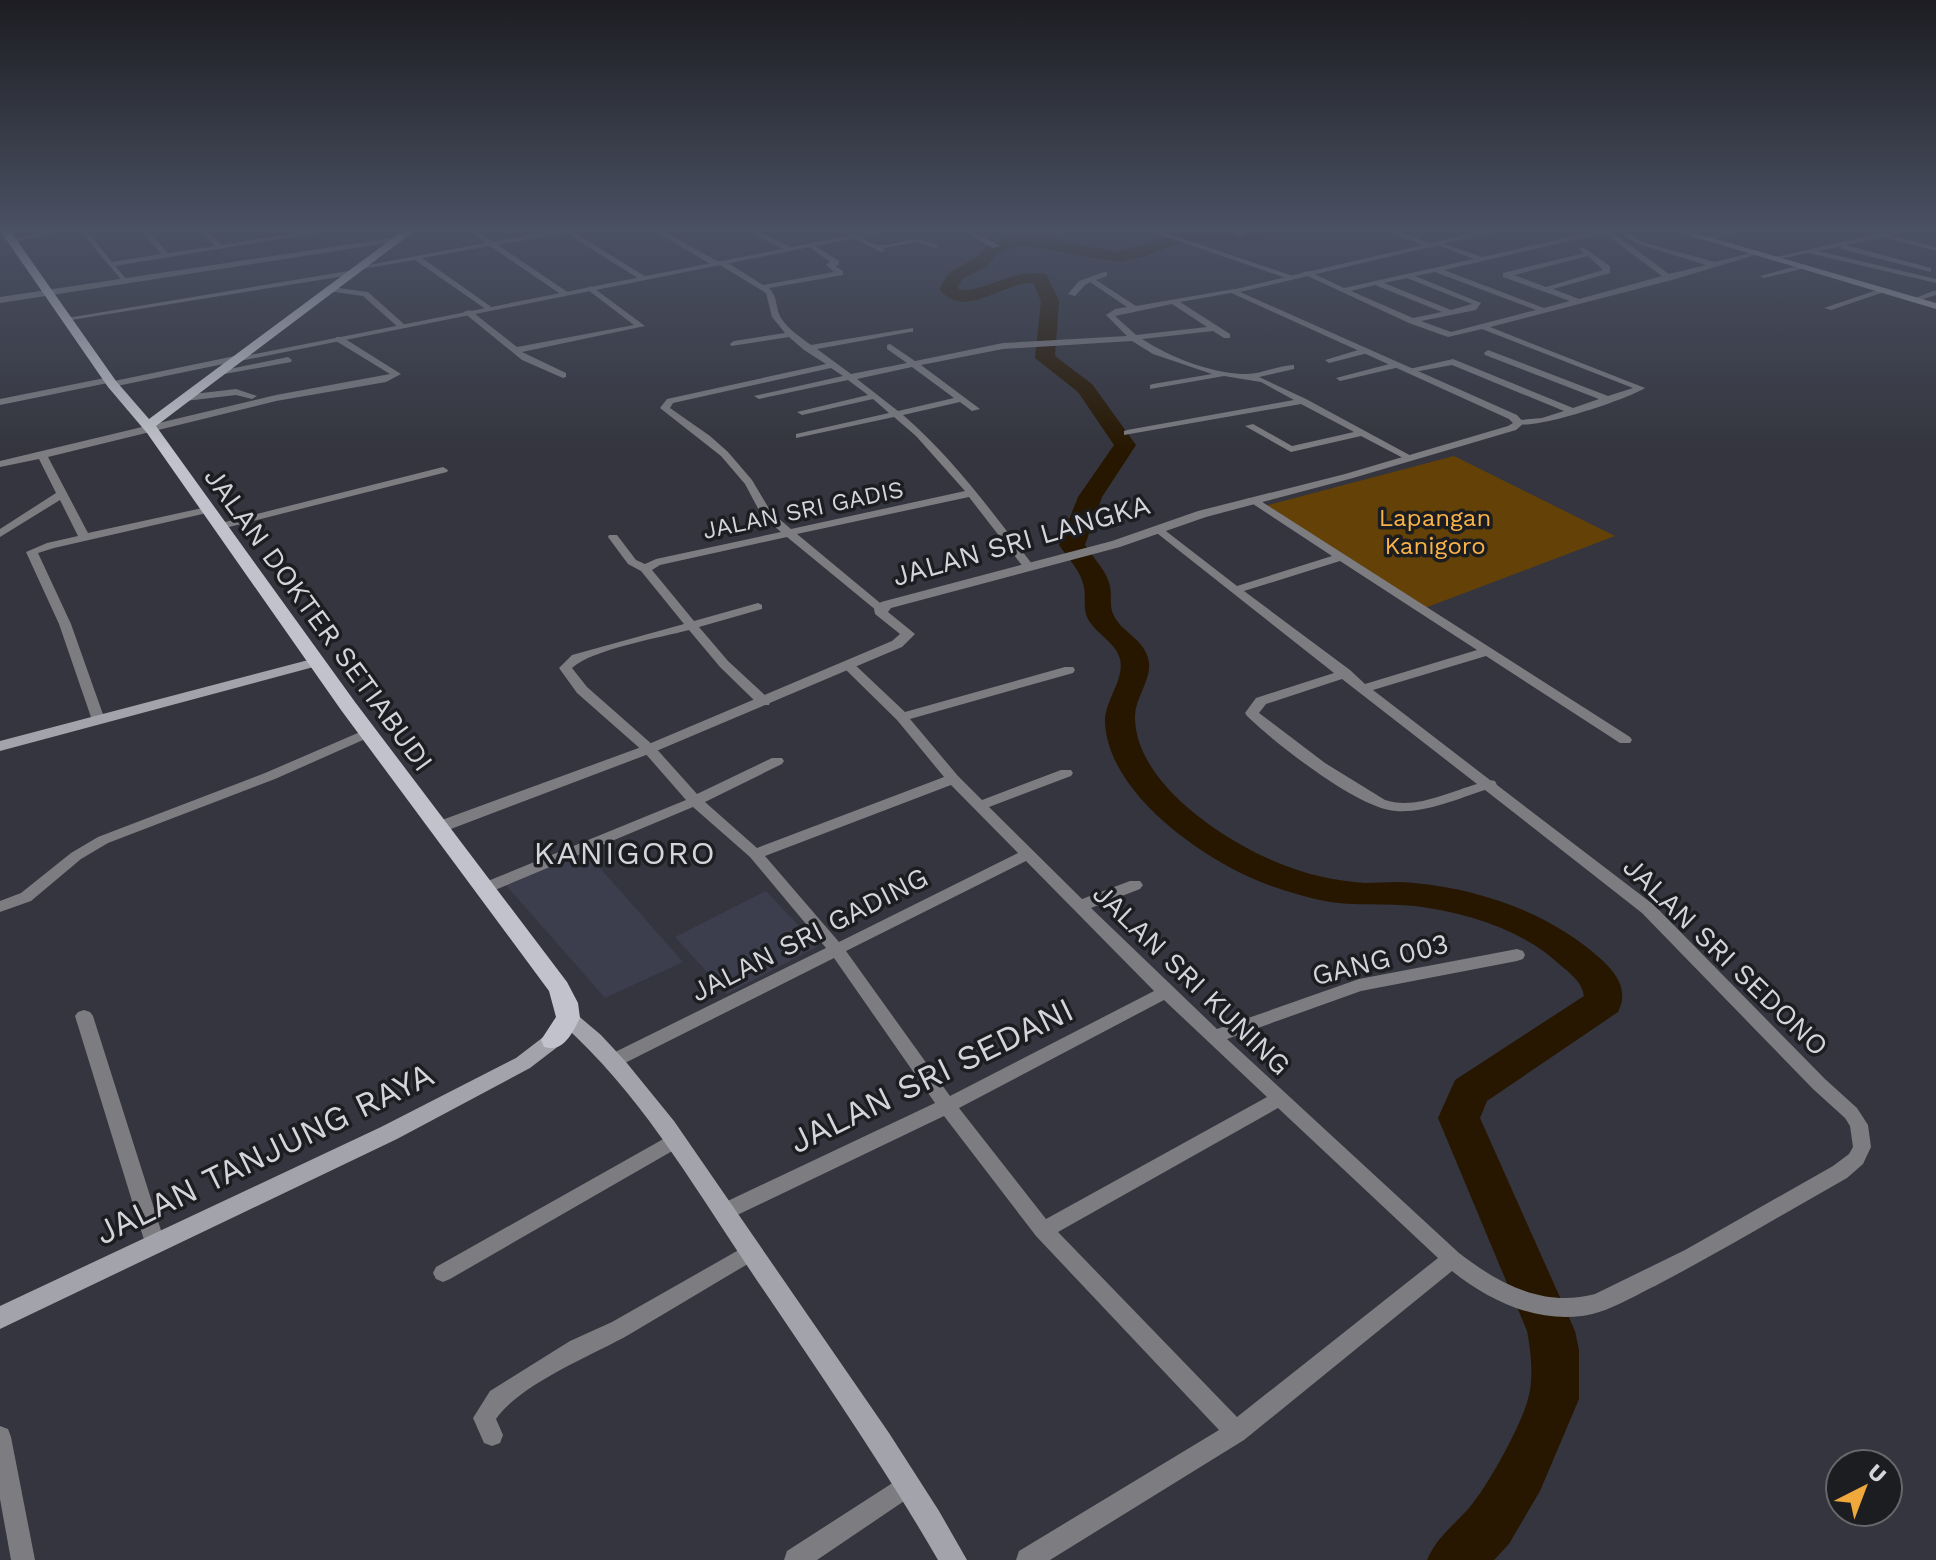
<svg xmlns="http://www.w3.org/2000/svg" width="1936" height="1560" viewBox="0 0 1936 1560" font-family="'Work Sans',sans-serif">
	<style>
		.built { fill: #3d3e4d }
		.green { fill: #644207 }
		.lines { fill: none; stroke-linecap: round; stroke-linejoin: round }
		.river { fill: #271700; fill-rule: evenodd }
		.minor { fill: #7c7c81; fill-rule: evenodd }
		.tertiary { fill: #7c7c81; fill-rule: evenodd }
		.secondary { fill: #a3a3ab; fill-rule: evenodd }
		.primary { fill: #c1c2cb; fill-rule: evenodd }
		.labels { text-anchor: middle; stroke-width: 7; stroke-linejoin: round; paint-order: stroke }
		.far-street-label { font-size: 24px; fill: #d4d4da; stroke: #1c1d21 }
		.far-park-label { font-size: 24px; fill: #fbb348; stroke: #1c1d21 }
		.street-label { font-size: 28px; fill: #d4d4da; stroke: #1c1d21 }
		.quarter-label { font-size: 32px; letter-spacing: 2px; fill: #d4d4da; stroke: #1c1d21 }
		.near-street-label { font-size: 34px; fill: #d4d4da; stroke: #1c1d21 }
	</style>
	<rect width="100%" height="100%" fill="#34353e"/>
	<!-- built -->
	<path class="built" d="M 586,852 L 683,962 L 605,998 L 505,884 Z
		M 766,891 L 818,946 L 727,994 L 675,937 Z"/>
	<!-- green -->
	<path class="green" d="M 1454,456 L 1615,536 L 1422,609 L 1264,506 Z"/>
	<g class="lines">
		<!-- river -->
		<path class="river" d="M 1182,232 L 1282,232 L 1253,242 L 1188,241 L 1142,257 L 1118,262 L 1020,245 L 998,253 L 986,267 L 962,279 L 957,288 C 973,298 1013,267 1046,274 L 1059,301 L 1055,356 L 1092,384 L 1136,445 L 1102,497 L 1085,545 C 1093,558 1107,571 1110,586 C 1112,596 1109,607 1114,616 C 1122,632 1143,639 1148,658 C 1154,677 1135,697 1135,716 C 1134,782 1223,840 1276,862 C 1304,874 1335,881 1365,883 C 1381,883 1397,881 1414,883 C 1481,889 1552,914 1602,960 C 1617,974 1629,991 1618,1012 L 1487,1101 L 1480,1118 L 1575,1331 L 1579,1350 L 1579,1399 L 1540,1491 L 1509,1544 L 1494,1560 L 1427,1560 C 1437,1537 1453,1526 1469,1508 C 1488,1486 1521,1426 1528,1399 C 1534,1379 1531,1351 1527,1331 L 1438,1118 L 1455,1080 L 1584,996 C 1582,982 1570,973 1559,964 C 1522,929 1464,912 1415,906 C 1386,903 1359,906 1330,902 C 1303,897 1274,888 1249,877 C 1193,851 1109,791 1105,723 C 1104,701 1125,680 1120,659 C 1116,642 1094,633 1087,617 C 1083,607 1086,597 1084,587 C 1081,571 1068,558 1059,545 L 1078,497 L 1114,445 L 1078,392 L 1035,358 L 1041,301 L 1033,283 C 1002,282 966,321 939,289 L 950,272 L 974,259 L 986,247 L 1005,238 L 1036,236 L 1118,252 Z"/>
		<!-- minor -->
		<path class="minor" d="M 40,232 L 56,232 L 12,242 L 9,240 Z
			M 81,232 L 88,232 L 112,262 L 161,254 L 142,232 L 149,232 L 168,253 L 215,246 L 202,232 L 209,232 L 222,245 L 302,232 L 321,232 L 115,266 L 128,281 L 124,283 Z
			M 470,232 L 478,232 L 493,242 L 546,232 L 563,232 L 498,245 L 569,293 L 562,295 L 490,246 L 422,258 L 490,306 L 491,308 L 487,310 L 415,260 L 362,269 L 358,267 L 485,243 Z
			M 564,232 L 573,232 L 648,278 L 641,280 Z
			M 656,232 L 665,232 L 719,262 L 725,261 L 763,285 L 834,272 L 826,265 L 830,262 L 808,246 L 808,244 L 812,244 L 839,261 L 839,265 L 835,266 L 843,271 L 843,275 L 769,288 C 778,296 775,308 781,318 C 788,329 800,337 811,345 L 913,328 L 913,332 L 910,332 L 817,349 L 851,374 L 907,363 L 887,349 L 887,345 L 890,344 L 915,361 L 1003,343 L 1127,336 L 1106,315 L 1115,309 L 1127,307 L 1090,282 L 1085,285 L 1075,296 L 1068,294 L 1079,281 L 1104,272 L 1107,272 L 1107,276 L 1096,280 L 1136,306 L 1234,289 L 1235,291 L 1231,293 L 1180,302 L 1230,334 L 1230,338 L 1224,338 L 1213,331 L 1142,339 C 1170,357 1210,373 1244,374 C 1260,375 1278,365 1294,365 L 1294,369 L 1259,377 L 1306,399 L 1415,458 L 1407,460 L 1361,436 L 1291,452 L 1245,426 L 1253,424 L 1292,446 L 1354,432 L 1301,404 L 1124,435 L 1124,431 L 1127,430 L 1294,400 L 1261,382 L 1224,376 L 1150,389 L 1150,385 L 1153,384 L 1212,374 L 1153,354 L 1132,341 L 1003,349 L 921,365 L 980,409 L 972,411 L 960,402 L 903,415 C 953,458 992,512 1032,564 L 1032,568 L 1024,568 L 969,497 L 797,534 L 885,607 L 885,611 L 877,611 L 787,537 L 660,565 L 652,570 L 694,621 L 758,603 L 762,605 L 762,609 L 699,627 L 728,661 L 769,699 L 770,702 L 769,705 L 759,705 L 720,667 L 689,630 C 659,638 593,649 572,668 L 587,687 L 654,746 L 697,794 L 772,758 L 782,758 L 784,761 L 782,764 L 705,802 L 757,848 L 944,777 L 897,720 L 844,668 L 842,665 L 844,662 L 852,662 L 905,712 L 1065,667 L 1073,667 L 1075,670 L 1073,673 L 910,719 L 958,776 L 982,800 L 1061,770 L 1071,770 L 1073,773 L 1071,776 L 989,807 L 1082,899 L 1130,881 L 1140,881 L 1143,885 L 1140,889 L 1091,908 L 1217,1029 L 1359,979 L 1517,949 L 1523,951 L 1525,955 L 1523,959 L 1517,961 L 1361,991 L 1227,1039 L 1459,1253 C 1499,1284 1544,1308 1595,1294 L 1685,1250 L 1833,1166 L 1849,1154 L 1853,1147 L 1850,1126 L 1845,1118 L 1813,1089 L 1642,913 L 1485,790 C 1457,799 1426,813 1396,811 C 1358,809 1275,743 1247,716 L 1245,713 L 1256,698 L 1334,673 L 1153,530 L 1158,527 L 1162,528 L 1237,586 L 1332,556 L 1247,500 L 1248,498 L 1256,498 L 1630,737 L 1632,740 L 1630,743 L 1620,743 L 1486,656 L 1373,690 L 1490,780 L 1495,781 L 1497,785 L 1654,905 L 1825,1079 L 1857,1108 L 1868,1125 L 1871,1147 L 1863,1164 L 1847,1178 C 1783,1214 1720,1252 1655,1286 C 1632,1297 1607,1313 1582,1316 C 1534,1322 1488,1300 1452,1271 L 1244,1440 L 1050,1560 L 1016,1560 L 1019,1551 L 1219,1430 L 1036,1236 L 944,1116 L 731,1218 L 724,1220 L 717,1218 L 714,1212 L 717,1206 L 935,1103 L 834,958 L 619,1066 L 613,1068 L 607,1066 L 604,1061 L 607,1056 L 826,948 L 750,857 L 693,807 L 488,893 L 478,893 L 475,889 L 478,885 L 686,800 L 644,752 L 577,693 L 559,668 L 572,655 L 684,624 L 641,571 L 628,564 L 608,537 L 609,535 L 617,535 L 636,560 L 645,564 L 656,559 L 781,532 L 762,516 L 745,484 L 721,456 L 660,408 L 667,399 L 826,364 L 804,350 L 789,337 L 731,346 L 730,344 L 734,341 L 785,333 L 772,317 L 766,293 L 720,265 L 714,266 ZM 1172,304 L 1207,327 L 1136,335 L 1115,316 ZM 912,367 L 954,398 L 898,411 L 857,379 ZM 831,368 L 843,376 L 754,396 L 759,399 L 848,380 L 868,395 L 797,412 L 802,415 L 873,399 L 889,413 L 796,434 L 796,438 L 894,417 L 916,436 L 965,491 L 791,529 L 771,512 L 752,480 L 728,452 L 710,436 L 670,408 L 673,403 ZM 1340,561 L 1477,650 L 1365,684 L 1350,670 L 1244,591 ZM 1342,679 L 1477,784 C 1449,792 1415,810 1385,800 L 1325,763 L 1259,713 L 1266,704 ZM 951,785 L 1018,853 L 839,942 L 765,856 ZM 1026,861 L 1154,991 L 950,1096 L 846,951 ZM 1164,1000 L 1267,1097 L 1046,1219 L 959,1108 ZM 1278,1108 L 1438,1258 L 1237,1417 L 1058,1232 Z
			M 750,232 L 760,232 L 794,249 L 787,251 Z
			M 843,232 C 856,232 862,240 874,244 C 895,250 909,230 939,246 L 935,248 L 917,242 L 883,248 L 885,250 L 881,252 Z
			M 965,232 L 974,232 L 1000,246 L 993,248 Z
			M 1056,232 L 1063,232 L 1059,235 Z
			M 1152,232 L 1163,232 L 1296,277 L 1289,279 Z
			M 1232,232 L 1243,232 L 1246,235 L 1243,237 Z
			M 1390,232 L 1401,232 L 1437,246 L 1430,248 Z
			M 1591,232 L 1612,232 L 1669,274 L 1706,265 L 1638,244 L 1620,232 L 1628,232 L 1642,242 L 1715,262 L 1758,251 L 1762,253 L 1672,280 L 1490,327 L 1645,388 C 1628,399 1531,432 1514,423 L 1519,420 L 1542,418 L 1564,411 L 1452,365 L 1409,373 L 1405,370 L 1453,359 L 1573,408 L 1599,399 L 1485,355 L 1484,353 L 1488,350 L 1608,396 L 1633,388 L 1482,329 L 1448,337 L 1409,323 L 1301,273 L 1308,271 L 1344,288 L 1474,259 L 1437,245 L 1439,242 L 1482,257 ZM 1604,233 L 1662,276 L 1579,299 L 1553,289 L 1610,273 L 1610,266 L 1583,247 L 1579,249 L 1584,253 L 1503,273 L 1503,277 L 1570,301 L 1544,308 L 1444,270 ZM 1588,256 L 1603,270 L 1546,287 L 1514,275 ZM 1435,272 L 1536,310 L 1451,332 L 1421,321 L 1476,310 L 1481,303 L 1415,276 ZM 1407,278 L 1472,304 L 1451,310 L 1384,283 ZM 1375,285 L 1442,312 L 1413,318 L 1351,291 Z
			M 1723,232 L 1736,232 L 1707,241 L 1704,239 Z
			M 1888,232 L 1903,232 L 1893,236 L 1936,247 L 1936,251 L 1884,237 L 1846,245 L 1931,268 L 1931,272 L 1841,249 L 1841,246 L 1818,251 L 1936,279 L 1936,283 L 1808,253 L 1775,260 L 1771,258 Z
			M 1803,264 L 1807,266 L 1806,268 L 1764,278 L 1760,276 Z
			M 354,270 L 358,272 L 357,274 L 65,321 L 61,319 Z
			M 591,286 L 645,326 L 522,352 L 566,373 L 566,377 L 563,378 L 522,360 L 463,312 L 470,310 L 517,347 L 634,325 L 588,290 L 587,288 Z
			M 331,287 L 368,292 L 406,326 L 399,328 L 363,296 L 328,291 L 328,287 Z
			M 1883,288 L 1890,290 L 1831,310 L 1824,308 Z
			M 1933,291 L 1936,291 L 1936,295 L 1917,301 L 1913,299 Z
			M 336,337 L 342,337 L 401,374 L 386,382 L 276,401 L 48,457 L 88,533 L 207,507 L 212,510 L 207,513 L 54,548 L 38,553 L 71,624 L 105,720 L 103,723 L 93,723 L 59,624 L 26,552 L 47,543 L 78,536 L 60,500 L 0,537 L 0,529 L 56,493 L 39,459 L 0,467 L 0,461 L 276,395 L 390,374 L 336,341 Z
			M 1365,348 L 1368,349 L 1368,353 L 1329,363 L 1325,360 Z
			M 235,356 L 238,357 L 238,361 L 112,387 L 108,383 L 0,405 L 0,399 L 110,377 L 114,381 Z
			M 288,357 L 292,360 L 291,362 L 219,375 L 215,372 Z
			M 1397,362 L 1401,365 L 1400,367 L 1340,381 L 1336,378 Z
			M 236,389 L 257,396 L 252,399 L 236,395 L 185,401 L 180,398 L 185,395 Z
			M 443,467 L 448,470 L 447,472 L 221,529 L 216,526 L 217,524 Z
			M 367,729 L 372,730 L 374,733 L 372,736 L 275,779 L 108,843 L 81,859 L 31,901 L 0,912 L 0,901 L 21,893 L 71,853 L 98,837 L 265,773 Z
			M 84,1010 L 90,1012 L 93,1016 L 165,1243 L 162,1249 L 155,1252 L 148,1249 L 145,1243 L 75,1016 L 78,1012 Z
			M 674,1133 L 681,1136 L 683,1141 L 681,1146 L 450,1279 L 443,1282 L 436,1279 L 433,1273 L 436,1267 Z
			M 751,1243 L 758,1246 L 761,1252 L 758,1258 C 715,1283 673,1309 630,1334 C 592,1356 521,1383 496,1419 L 503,1435 L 500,1443 L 492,1446 L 484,1443 L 473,1418 L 490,1391 L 570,1341 L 612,1322 Z
			M 0,1426 L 8,1429 L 11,1437 L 35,1560 L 11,1560 L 0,1499 Z
			M 908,1473 L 916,1477 L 920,1485 L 916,1493 L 817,1560 L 784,1560 L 787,1551 Z"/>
		<!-- tertiary -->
		<path class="tertiary" d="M 867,232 L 885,232 L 235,362 L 230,359 Z
			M 1477,232 L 1493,232 L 1240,292 L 1517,415 L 1524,423 L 1516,430 L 1353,478 L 1206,517 L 1120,547 L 891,608 L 888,612 L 915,634 L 902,647 L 654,752 L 443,832 L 437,833 L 429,828 L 431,824 L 644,746 L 892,641 L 900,634 L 875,614 L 874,609 L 881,602 L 1112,541 L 1198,511 L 1345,474 L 1508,426 L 1513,423 L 1509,419 L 1227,291 Z
			M 398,237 L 401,241 L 0,303 L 0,297 Z"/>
		<!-- secondary -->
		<path class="secondary" d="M 1678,232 L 1692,232 L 1936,303 L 1936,309 Z
			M 316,658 L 321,659 L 323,662 L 321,665 L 0,751 L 0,741 Z
			M 568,1011 L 575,1013 L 601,1035 L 626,1062 L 674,1121 L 889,1433 L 939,1511 L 967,1560 L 938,1560 C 879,1458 811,1361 746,1264 C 689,1179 638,1091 561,1023 L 558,1018 L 561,1013 Z
			M 553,1033 L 560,1035 L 563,1040 L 560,1045 L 530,1068 L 397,1139 L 0,1329 L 0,1306 L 381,1127 L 516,1058 L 546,1035 Z"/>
		<!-- primary -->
		<path class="primary" d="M 1,232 L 11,232 L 116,381 L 149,419 L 401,232 L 413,232 L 156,426 L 355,702 L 567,982 L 578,1003 L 580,1018 C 572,1033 564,1053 544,1047 L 541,1040 L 556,1017 L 549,991 L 341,710 L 147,433 L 108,387 Z"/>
	</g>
	<!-- sky -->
	<linearGradient id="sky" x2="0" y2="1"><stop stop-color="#1d1d22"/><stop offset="0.51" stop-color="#4a5163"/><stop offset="1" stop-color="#4a5163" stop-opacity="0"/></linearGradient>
	<rect width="1936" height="451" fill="url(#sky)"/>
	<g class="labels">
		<!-- far-street labels -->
		<g class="far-street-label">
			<text transform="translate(803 510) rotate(-12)" y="8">JALAN SRI GADIS</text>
		</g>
		<!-- far-park labels -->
		<g class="far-park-label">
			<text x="1435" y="526">Lapangan<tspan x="1435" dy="28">Kanigoro</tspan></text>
		</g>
		<!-- street labels -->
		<g class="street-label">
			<text transform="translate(1021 540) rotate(-16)" y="10">JALAN SRI LANGKA</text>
			<text transform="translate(319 619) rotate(54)" y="10">JALAN DOKTER SETIABUDI</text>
			<text transform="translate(809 934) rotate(-27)" y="10">JALAN SRI GADING</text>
			<text transform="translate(1726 956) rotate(44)" y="10">JALAN SRI SEDONO</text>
			<text transform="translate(1380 959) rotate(-14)" y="10">GANG 003</text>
			<text transform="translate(1192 979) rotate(44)" y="10">JALAN SRI KUNING</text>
		</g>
		<!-- quarter labels -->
		<g class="quarter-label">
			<text x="625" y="864">KANIGORO</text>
		</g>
		<!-- near-street labels -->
		<g class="near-street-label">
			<text transform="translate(931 1075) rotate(-26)" y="12">JALAN SRI SEDANI</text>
			<text transform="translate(264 1153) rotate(-26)" y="12">JALAN TANJUNG RAYA</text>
		</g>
	</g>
	<!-- north arrow -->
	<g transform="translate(1864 1488) rotate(42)"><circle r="38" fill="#1c1d21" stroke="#66666b" stroke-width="2"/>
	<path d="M0-6L14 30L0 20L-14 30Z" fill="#eea83c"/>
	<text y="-12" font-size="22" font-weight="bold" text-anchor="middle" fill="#d4d4da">U</text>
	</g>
</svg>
